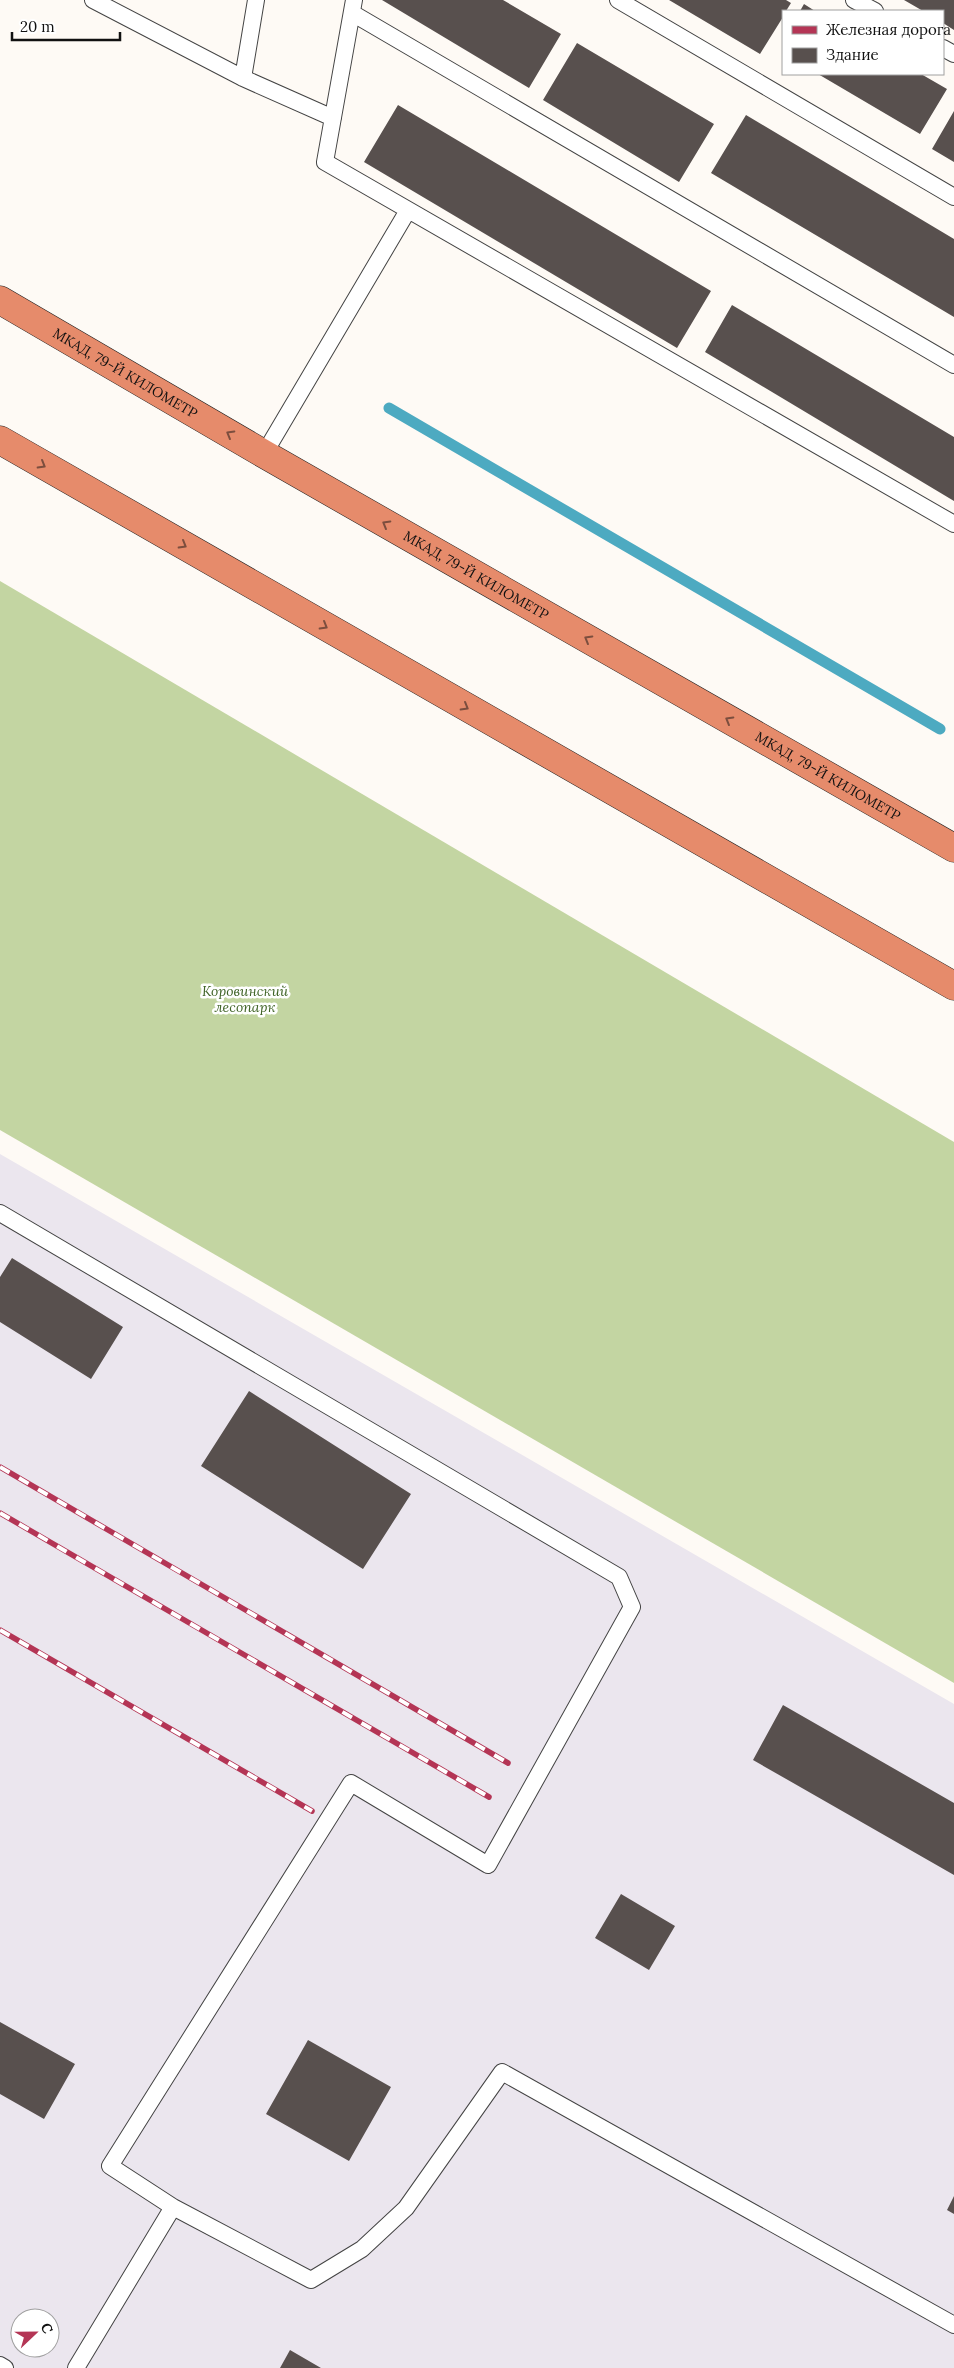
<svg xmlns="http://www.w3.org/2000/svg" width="954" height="2368" viewBox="0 0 954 2368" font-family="Lora,serif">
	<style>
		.industrial { fill: #ebe6ee; fill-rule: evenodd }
		.forest { fill: #c3d5a2 }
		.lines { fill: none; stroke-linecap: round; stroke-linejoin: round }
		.stream { stroke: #4daac1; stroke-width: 11 }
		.building { fill: #58504e }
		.lane-casing { stroke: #444; stroke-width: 18 }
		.highway-casing { stroke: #222; stroke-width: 29 }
		.lane { stroke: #fff; stroke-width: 16 }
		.highway { stroke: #e68b6b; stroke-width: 28 }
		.rail-casing { stroke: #b43555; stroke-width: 5.5 }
		.rail { stroke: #fff; stroke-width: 4; stroke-dasharray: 11; stroke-linecap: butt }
		.oneway { stroke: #7c4e3e }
		.labels { text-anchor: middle; stroke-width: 5; stroke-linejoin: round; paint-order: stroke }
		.street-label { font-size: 14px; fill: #111; stroke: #fff }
		.park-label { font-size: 14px; font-style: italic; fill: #3f6326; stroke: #fff }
	</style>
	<rect width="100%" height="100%" fill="#fefaf5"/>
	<!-- industrial -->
	<path class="industrial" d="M 0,1154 L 954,1704 L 954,2368 L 0,2368 ZM 20,2318 L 50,2318 L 50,2348 L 20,2348 Z"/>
	<!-- forest -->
	<path class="forest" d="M 0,581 L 954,1142 L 954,1683 L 0,1130 Z"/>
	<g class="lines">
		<!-- stream -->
		<path class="stream" d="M 389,408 L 940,729"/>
	</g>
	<!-- building -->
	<path class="building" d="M 382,0 L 503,0 L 561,34 L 529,88 Z
		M 669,0 L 786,0 L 791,3 L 786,11 L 783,11 L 783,17 L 760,54 Z
		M 904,0 L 954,0 L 954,30 L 943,23 L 943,11 L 923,11 Z
		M 804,4 L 815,11 L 800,11 Z
		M 577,43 L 714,124 L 679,182 L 543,100 Z
		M 818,74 L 921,74 L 947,89 L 920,134 Z
		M 398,105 L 711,291 L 677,348 L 364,162 Z
		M 954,111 L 954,162 L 932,149 Z
		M 746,115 L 954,239 L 954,317 L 711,173 Z
		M 732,305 L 954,437 L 954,501 L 705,352 Z
		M 12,1258 L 123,1327 L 91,1379 L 0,1322 L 0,1277 Z
		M 249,1391 L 411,1494 L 363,1569 L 201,1466 Z
		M 783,1705 L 954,1803 L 954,1875 L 753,1760 Z
		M 621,1894 L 675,1926 L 649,1970 L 595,1938 Z
		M 0,2022 L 75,2064 L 44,2119 L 0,2094 Z
		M 308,2040 L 391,2087 L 349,2161 L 266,2114 Z
		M 954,2196 L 954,2214 L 947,2210 Z
		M 290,2350 L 321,2368 L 280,2368 Z"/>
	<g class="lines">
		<!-- lane casing -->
		<g class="lane-casing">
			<path id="lane" d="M 93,0 L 243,78 L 333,118
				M 354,0 L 325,162 L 954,524
				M 618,0 L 954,197
				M 854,0 L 875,11
				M 352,13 L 954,365
				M 943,48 L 954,54
				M 243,78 L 256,0
				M 264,454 L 407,212
				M 0,1213 L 619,1577 L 632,1607 L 488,1865 L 351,1783 L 110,2166 L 173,2207
				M 0,2365 L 5,2368
				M 76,2368 L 173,2207 L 311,2280 L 362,2249 L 406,2208 L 502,2072 L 954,2325"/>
		</g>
		<!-- highway casing -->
		<g class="highway-casing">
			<g id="highway">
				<path id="s1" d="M 0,300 L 264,454 L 954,848"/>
				<path d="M 0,440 L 954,986"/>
			</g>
		</g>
		<!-- lane -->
		<use href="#lane" class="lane"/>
		<!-- highway -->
		<use href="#highway" class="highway"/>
		<!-- rail casing -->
		<g class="rail-casing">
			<path id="rail" d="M 0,1467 L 508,1763
				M 0,1513 L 489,1797
				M 0,1630 L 312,1811"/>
		</g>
		<!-- rail -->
		<use href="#rail" class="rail"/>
	</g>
	<!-- one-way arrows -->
	<defs><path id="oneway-chevron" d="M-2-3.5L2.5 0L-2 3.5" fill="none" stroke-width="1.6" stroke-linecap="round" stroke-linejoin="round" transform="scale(1.25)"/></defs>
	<g class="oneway">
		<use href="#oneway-chevron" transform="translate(230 434) rotate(-150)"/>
		<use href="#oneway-chevron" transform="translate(42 465) rotate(30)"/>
		<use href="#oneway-chevron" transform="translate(386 524) rotate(-150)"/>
		<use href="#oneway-chevron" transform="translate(183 545) rotate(30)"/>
		<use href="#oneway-chevron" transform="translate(324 626) rotate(30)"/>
		<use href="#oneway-chevron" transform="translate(588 639) rotate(-150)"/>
		<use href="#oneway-chevron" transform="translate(465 707) rotate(30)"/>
		<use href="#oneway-chevron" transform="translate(729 720) rotate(-150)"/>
	</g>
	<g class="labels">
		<!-- street labels -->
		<g class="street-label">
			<text dy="5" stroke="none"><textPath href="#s1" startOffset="145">МКАД, 79-Й КИЛОМЕТР</textPath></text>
			<text dy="5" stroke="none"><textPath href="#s1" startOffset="550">МКАД, 79-Й КИЛОМЕТР</textPath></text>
			<text dy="5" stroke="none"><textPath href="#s1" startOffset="955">МКАД, 79-Й КИЛОМЕТР</textPath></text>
		</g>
		<!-- park labels -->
		<g class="park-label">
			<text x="245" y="996">Коровинский<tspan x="245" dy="16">лесопарк</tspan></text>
		</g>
	</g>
	<!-- legend -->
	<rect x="782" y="10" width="162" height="65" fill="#ffffff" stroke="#a0a0a0"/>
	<rect x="792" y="26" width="25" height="8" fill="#b43555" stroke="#a0a0a0"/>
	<text x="826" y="35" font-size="15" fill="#111111">Железная дорога</text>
	<rect x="792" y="48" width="25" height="15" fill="#58504e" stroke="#a0a0a0"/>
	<text x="826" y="60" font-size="15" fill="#111111">Здание</text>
	<!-- north arrow -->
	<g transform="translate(35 2333) rotate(68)"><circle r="24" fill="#ffffff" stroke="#a0a0a0"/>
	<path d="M0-4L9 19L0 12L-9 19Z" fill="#b43555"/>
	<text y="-8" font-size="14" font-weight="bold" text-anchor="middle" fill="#111111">С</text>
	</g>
	<!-- scale -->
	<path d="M12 32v8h108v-8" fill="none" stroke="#111111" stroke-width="2.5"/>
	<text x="20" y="32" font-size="15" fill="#111111" stroke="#ffffff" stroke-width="4" paint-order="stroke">20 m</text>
</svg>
